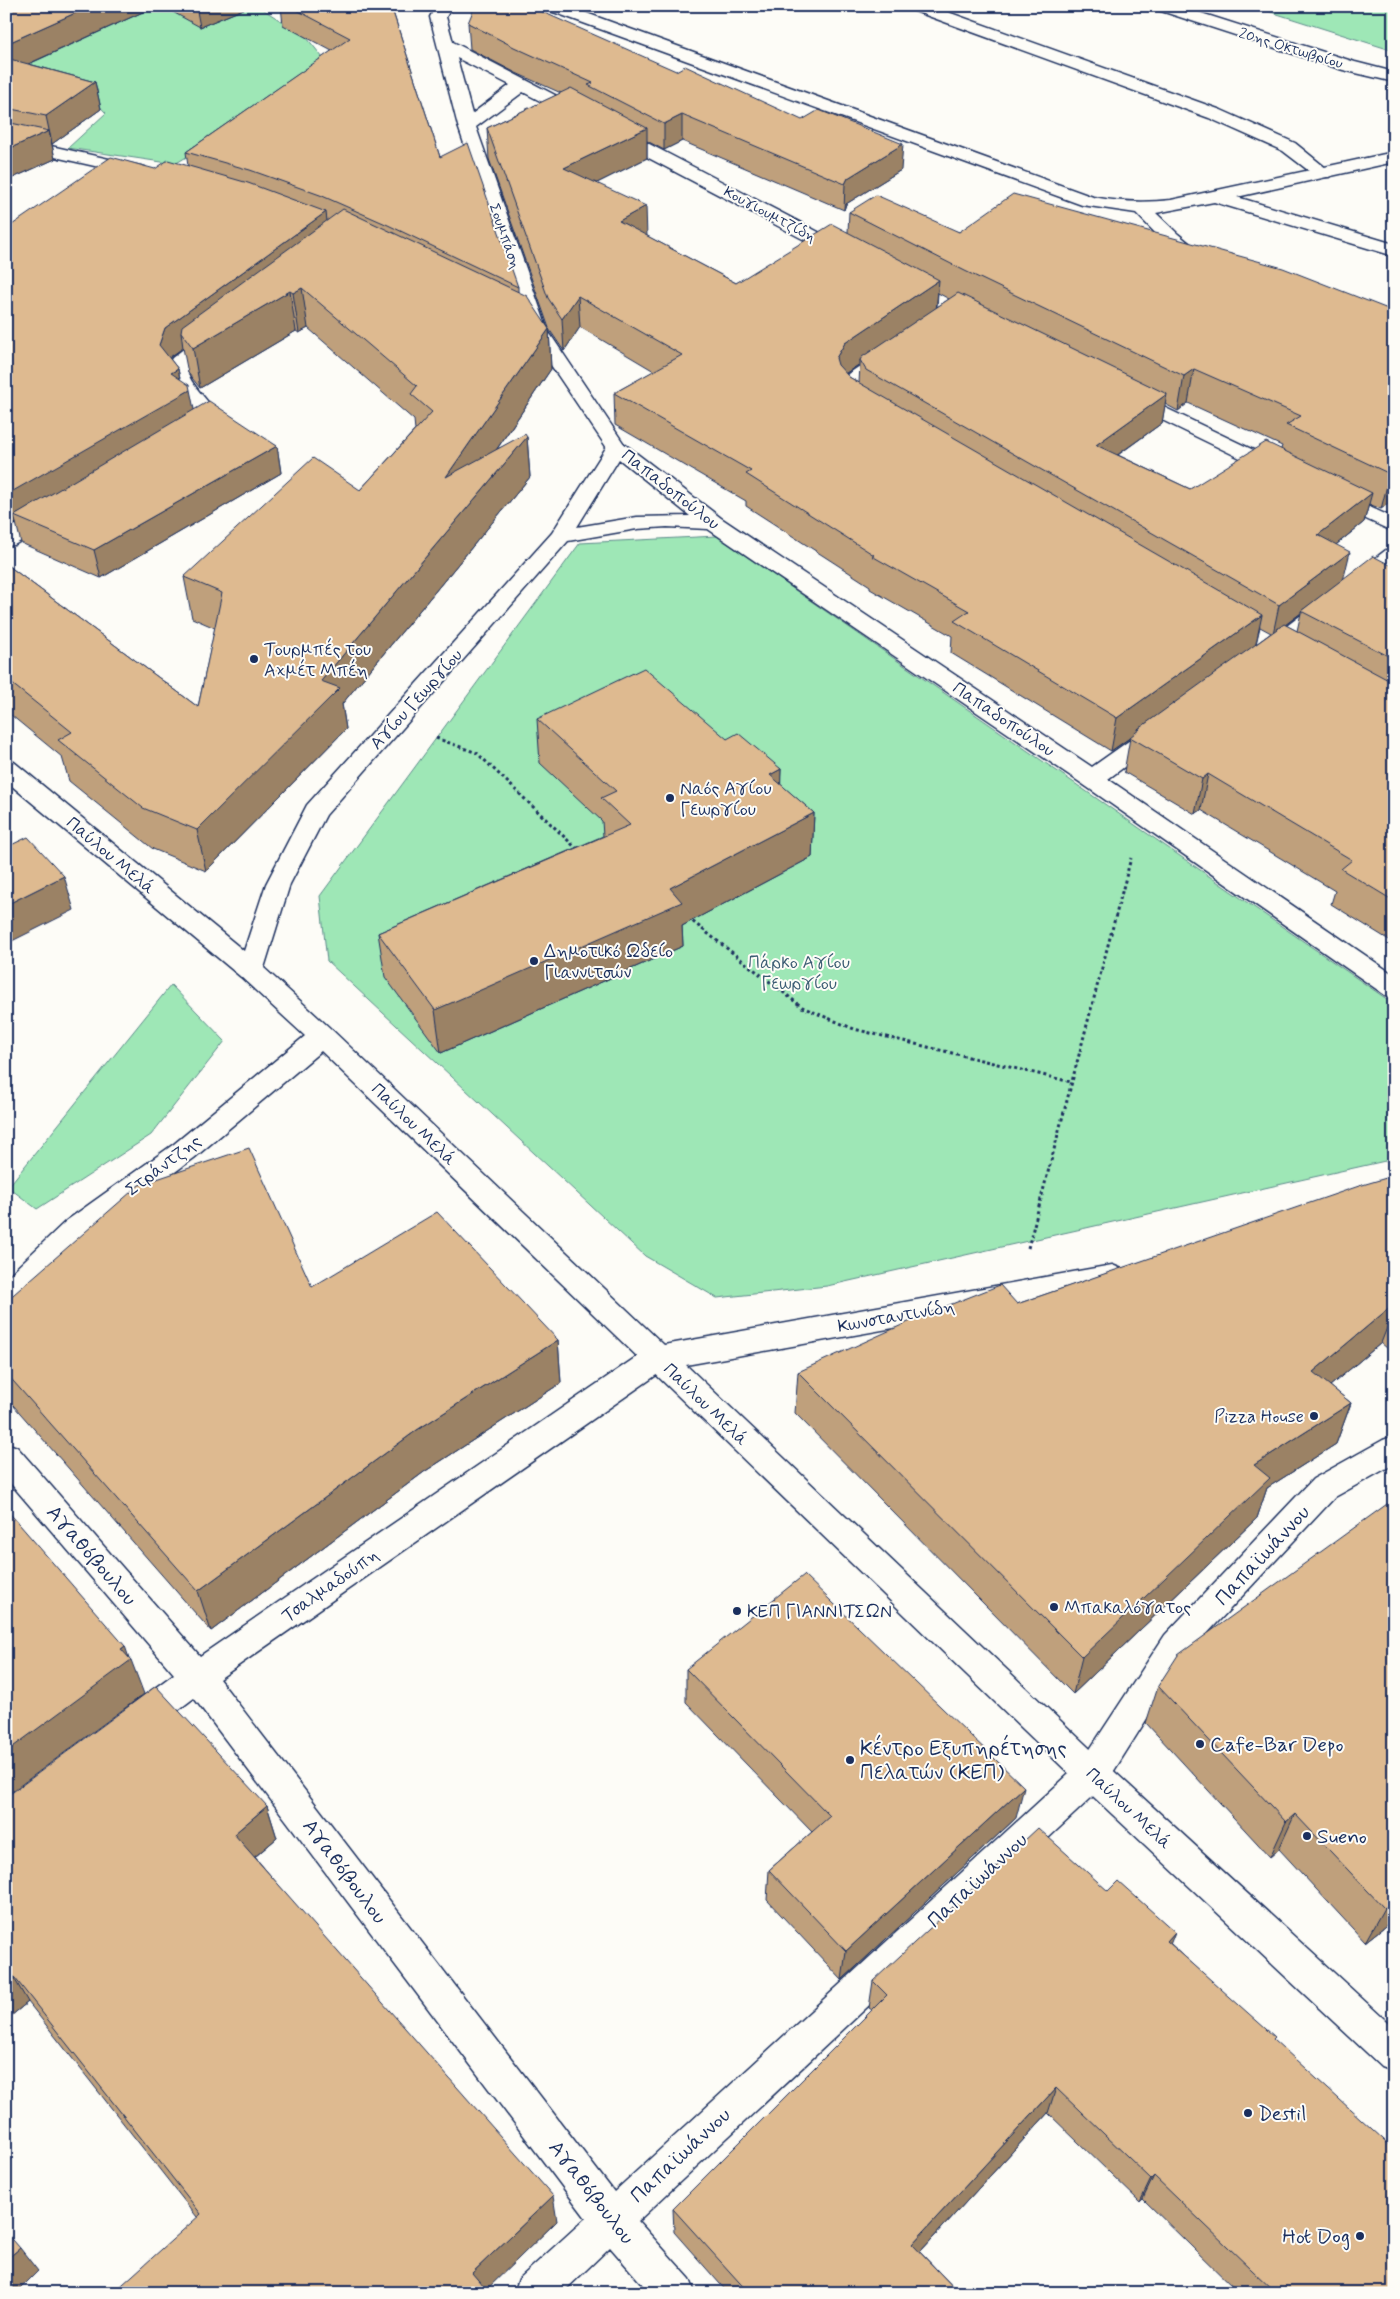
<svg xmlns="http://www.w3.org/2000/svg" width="1400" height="2299" viewBox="0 0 1400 2299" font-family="Mynerve,sans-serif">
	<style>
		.green { fill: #9ee7b6; stroke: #5c8b8a }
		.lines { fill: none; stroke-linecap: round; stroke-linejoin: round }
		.service-casing { stroke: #1b2f5e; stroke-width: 3 }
		.minor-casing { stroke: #1b2f5e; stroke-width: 3 }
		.tertiary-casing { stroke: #1b2f5e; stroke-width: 3 }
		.secondary-casing { stroke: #1b2f5e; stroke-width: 3 }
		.path { stroke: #1b2f5e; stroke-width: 3; stroke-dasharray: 3 3; stroke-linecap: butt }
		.service { fill: #fdfcf7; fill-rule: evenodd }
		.minor { fill: #fdfcf7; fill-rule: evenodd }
		.tertiary { fill: #fdfcf7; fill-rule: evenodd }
		.secondary { fill: #fdfcf7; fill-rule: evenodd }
		.wall { fill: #bfa07c; stroke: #1b2f5e; fill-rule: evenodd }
		.shaded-wall { fill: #9b8265; stroke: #1b2f5e }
		.building { fill: #deba90; stroke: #1b2f5e }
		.poi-dot { fill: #1b2f5e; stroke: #fdfcf7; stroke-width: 2 }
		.labels { text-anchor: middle; stroke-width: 4; stroke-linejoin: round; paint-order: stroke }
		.far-street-label { font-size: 15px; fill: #1b2f5e; stroke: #fdfcf7 }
		.street-label { font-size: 18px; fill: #1b2f5e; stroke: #fdfcf7 }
		.poi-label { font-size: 18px; fill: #1b2f5e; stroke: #fdfcf7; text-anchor: start }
		.park-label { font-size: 18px; fill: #3c5d74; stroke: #fdfcf7 }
		.near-street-label { font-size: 21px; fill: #1b2f5e; stroke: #fdfcf7 }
		.near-poi-label { font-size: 21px; fill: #1b2f5e; stroke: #fdfcf7; text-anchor: start }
	</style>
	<rect width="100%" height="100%" fill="#fdfcf7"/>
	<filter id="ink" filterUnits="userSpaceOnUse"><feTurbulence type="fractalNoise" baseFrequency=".02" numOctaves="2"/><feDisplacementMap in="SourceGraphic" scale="10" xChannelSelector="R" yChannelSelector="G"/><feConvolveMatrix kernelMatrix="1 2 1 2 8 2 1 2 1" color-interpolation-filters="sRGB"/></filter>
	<g filter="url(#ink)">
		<!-- green -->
		<path class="green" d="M 14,6 L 258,6 L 307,38 L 331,68 L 175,164 L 68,148 L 106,113 L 86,92 L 6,72 L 6,28 Z
			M 1252,6 L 1394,6 L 1394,51 Z
			M 717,536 L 1394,1004 L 1394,1159 L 827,1286 L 717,1298 L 645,1256 L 327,961 L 320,896 L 580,543 Z
			M 171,985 L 225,1041 L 151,1135 L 37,1209 L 8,1187 Z"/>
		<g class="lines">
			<!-- service casing -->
			<g class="service-casing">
				<path id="service" d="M 907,6 L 931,6 L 1221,110 L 1295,143 L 1332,173 L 1329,177 L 1317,177 L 1283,151 L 1209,118 L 909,9 Z"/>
			</g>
			<!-- minor casing -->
			<g class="minor-casing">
				<path id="minor" d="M 436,6 L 452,6 L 446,17 L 453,42 L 853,250 L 855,254 L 853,258 L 846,260 L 839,258 L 523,92 L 476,127 L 548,331 L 626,447 L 623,451 L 616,453 L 609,451 L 528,331 L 458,126 L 430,17 ZM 457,58 L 510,85 L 472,114 Z
					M 543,6 L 567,6 L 1093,197 C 1119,202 1144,203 1171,200 L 1394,152 L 1394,162 L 1237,197 L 1394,244 L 1394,256 L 1214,202 L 1156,213 L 1178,234 L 1209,259 L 1207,263 L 1200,265 L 1193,263 L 1164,242 L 1136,213 L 1082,205 L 545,9 Z
					M 6,136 L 145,167 L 148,171 L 145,175 L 139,176 L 6,146 Z
					M 215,328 L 222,330 L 225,334 L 188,365 C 183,381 213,402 219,419 C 211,431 200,439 186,435 L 183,431 L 199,419 C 191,400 171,390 167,369 L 172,358 L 208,330 Z
					M 891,348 L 898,350 L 901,354 L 898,358 L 859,384 L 856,389 L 857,394 L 871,407 L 868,411 C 853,415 840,403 836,389 L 845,376 L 884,350 Z
					M 1130,391 L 1287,466 L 1290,470 L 1287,474 L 1280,476 L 1273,474 L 1123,401 L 1120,397 L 1123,393 Z
					M 1334,491 L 1394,518 L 1394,532 L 1327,501 L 1323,497 L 1327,493 Z
					M 50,508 L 58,509 L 61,514 L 58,519 L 14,545 L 6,546 L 6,531 L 42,509 Z
					M 658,1346 L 668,1349 L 673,1358 L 668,1367 L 219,1679 L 614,2192 L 1081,1763 L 1165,1635 L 1313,1479 L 1383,1440 L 1394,1436 L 1394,1464 L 1335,1497 L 1187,1655 L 1105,1785 L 638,2221 L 690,2279 L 695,2293 L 650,2293 L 610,2247 L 562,2293 L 514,2293 L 519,2279 L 586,2218 L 194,1698 L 149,1732 L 137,1736 L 125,1732 L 120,1721 L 125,1710 L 174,1674 L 6,1478 L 6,1443 L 17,1447 L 200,1656 L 648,1349 Z"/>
			</g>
			<!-- tertiary casing -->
			<g class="tertiary-casing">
				<path id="tertiary" d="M 616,441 L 623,443 L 721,518 L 1092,767 L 1150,726 L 1158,723 L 1166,726 L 1170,731 L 1166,736 L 1108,779 L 1394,975 L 1394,997 L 1385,995 L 1084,785 L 708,529 L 667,527 L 637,529 L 568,541 L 326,815 L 290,884 L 264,968 L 331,1029 L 664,1345 L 1112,1265 L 1122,1269 L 1126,1277 L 1122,1285 L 1112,1289 L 686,1365 L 1105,1763 L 1394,2028 L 1394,2071 L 1381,2066 L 1081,1785 L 321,1051 L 194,1158 L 86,1237 L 16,1304 L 6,1308 L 6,1278 L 66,1221 L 174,1144 L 305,1036 L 241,977 L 6,781 L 6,760 L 14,762 L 244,951 L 266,884 L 307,805 L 552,533 L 609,443 ZM 619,459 L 690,516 L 637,517 L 577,527 Z
					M 1394,548 L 1394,566 L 1274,658 L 1266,660 L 1258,658 L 1255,653 L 1258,648 L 1386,550 Z"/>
			</g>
			<!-- secondary casing -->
			<g class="secondary-casing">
				<path id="secondary" d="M 1153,6 L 1179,6 L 1355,62 L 1394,72 L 1394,82 L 1343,70 L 1155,9 Z"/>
			</g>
			<!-- path -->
			<path class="path" d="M 436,738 L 477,753 L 578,850
				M 688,918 L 802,1007 L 854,1029 L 1071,1082
				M 1028,1248 L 1131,858"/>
			<!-- service -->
			<use href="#service" class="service"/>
			<!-- minor -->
			<use href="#minor" class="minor"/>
			<!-- tertiary -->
			<use href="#tertiary" class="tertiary"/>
			<!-- secondary -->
			<use href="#secondary" class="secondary"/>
		</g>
		<!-- wall -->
		<path class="wall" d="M 6,6 L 156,6 L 29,64 L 95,82 L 101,109 L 52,144 L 55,159 L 6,181 Z
			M 162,6 L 251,6 L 200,27 Z
			M 281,6 L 391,6 L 440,157 L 518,287 L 518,292 L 549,328 L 489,159 L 487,128 L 561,93 L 516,73 L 470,49 L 468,23 L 901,170 L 846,204 L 844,210 L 682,141 L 664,150 L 647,141 L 647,158 L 597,183 L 647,236 L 736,283 L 848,232 L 849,212 L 1388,309 L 1394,499 L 1381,509 L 1369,504 L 1364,522 L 1336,545 L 1343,579 L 1394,567 L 1394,943 L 1331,904 L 1335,891 L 1201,810 L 1195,814 L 1124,772 L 1130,738 L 1111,751 L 951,653 L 952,636 L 870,589 L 870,586 L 746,506 L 746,501 L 615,425 L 614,393 L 654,371 L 580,327 L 564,351 L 549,329 L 551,369 L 497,449 L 527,437 L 530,477 L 342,704 L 346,729 L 206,871 L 153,849 L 69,781 L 62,757 L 6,711 L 6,564 L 198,707 L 215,628 L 192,618 L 184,577 L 360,490 L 415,430 L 414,420 L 308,328 L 299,333 L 296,331 L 200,388 L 188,373 L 183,348 L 170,357 L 170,359 L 178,369 L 180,379 L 194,410 L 277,446 L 281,473 L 101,578 L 21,543 L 16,523 L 6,529 L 155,169 L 188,166 L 186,152 L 332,51 L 283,25 ZM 938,293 L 949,299 L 937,307 ZM 860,364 L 859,383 L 849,377 L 846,373 ZM 1188,403 L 1282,446 L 1281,449 L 1190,489 L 1118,455 L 1162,423 L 1165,404 L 1178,411 ZM 1301,613 L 1297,631 L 1285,625 ZM 1260,627 L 1271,633 L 1256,644 Z
			M 537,719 L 727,739 L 781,769 L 780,784 L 814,813 L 812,857 L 682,926 L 683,946 L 441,1053 L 385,977 L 378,933 L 603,836 L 602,821 L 540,763 Z
			M 1394,1176 L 1394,1354 L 1381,1343 L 1330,1386 L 1351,1403 L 1336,1444 L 1267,1488 L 1257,1518 L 1073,1694 L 795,1413 L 798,1372 L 1017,1304 Z
			M 312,1287 L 558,1340 L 561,1383 L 424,1472 L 211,1631 L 6,1397 L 6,1301 Z
			M 1394,1499 L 1394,1919 L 1365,1942 L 1279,1849 L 1270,1857 L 1146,1723 L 1158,1686 Z
			M 686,1669 L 1016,1818 L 842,1980 L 767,1900 L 769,1870 L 812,1832 L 686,1702 Z
			M 6,1797 L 267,1806 L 277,1838 L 255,1857 L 557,2221 L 486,2289 L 197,2217 L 28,2002 L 6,2020 Z
			M 1108,1891 L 1171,1944 L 1274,2040 L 1394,2293 L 1239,2293 L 1143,2199 L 1140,2202 L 1048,2113 L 920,2252 L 959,2293 L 728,2293 L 674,2232 L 673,2209 L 872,2010 L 869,2008 L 873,1981 Z"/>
		<!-- shaded-wall -->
		<path class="shaded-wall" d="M 91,6 L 156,6 L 6,74 L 6,44 Z
			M 196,6 L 251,6 L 200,27 Z
			M 95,82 L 101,109 L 52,144 L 46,116 Z
			M 682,115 L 682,141 L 664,150 L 664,124 Z
			M 647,128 L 647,158 L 565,199 L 564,168 Z
			M 49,131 L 55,159 L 6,181 L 6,150 Z
			M 903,144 L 901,170 L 846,204 L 844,210 L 845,184 L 848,178 Z
			M 646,206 L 647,237 L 619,221 Z
			M 326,212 L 329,240 L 181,332 L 183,348 L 170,357 L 165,374 L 159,345 L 165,328 Z
			M 939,280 L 936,311 L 860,360 L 860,364 L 843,375 L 834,390 L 836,358 L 845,343 Z
			M 302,288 L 308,328 L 299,333 L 293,293 Z
			M 290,291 L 296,331 L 200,388 L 193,348 Z
			M 578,296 L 580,327 L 564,351 L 562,319 Z
			M 549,329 L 551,369 L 450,518 L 446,477 Z
			M 178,369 L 183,394 L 190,390 L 196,419 L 14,516 L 16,523 L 6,529 L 6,495 L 171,373 Z
			M 1194,369 L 1188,403 L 1178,411 L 1184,376 Z
			M 1167,394 L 1162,423 L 1092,473 L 1096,445 Z
			M 527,437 L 530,477 L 342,704 L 346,729 L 206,871 L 197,830 L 321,681 Z
			M 277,446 L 281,473 L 101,578 L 94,550 Z
			M 1394,471 L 1394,499 L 1381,509 L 1390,474 Z
			M 1372,493 L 1364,522 L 1311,565 L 1318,535 Z
			M 1350,552 L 1343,581 L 1301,611 L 1301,613 L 1273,634 L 1279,605 Z
			M 1262,615 L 1255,648 L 1138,729 L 1138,732 L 1111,751 L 1117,718 Z
			M 781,769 L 780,814 L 770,775 Z
			M 1208,774 L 1201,810 L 1195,814 L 1202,779 Z
			M 814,813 L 812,857 L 682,926 L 683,946 L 441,1053 L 435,1010 Z
			M 64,876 L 74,910 L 6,944 L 6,905 Z
			M 1394,1304 L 1394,1310 L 1381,1343 L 1298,1413 L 1313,1372 Z
			M 558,1340 L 561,1383 L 424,1472 L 211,1631 L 198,1591 L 417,1430 Z
			M 1351,1403 L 1336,1444 L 1267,1488 L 1257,1518 L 1073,1694 L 1082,1657 L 1254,1465 Z
			M 125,1646 L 130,1661 L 131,1660 L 144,1694 L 6,1796 L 6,1752 Z
			M 1024,1787 L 1016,1818 L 842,1980 L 846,1951 Z
			M 267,1806 L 277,1838 L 245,1865 L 234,1834 Z
			M 1295,1814 L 1279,1849 L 1270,1857 L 1286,1822 Z
			M 1394,1901 L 1394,1919 L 1365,1942 L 1384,1908 Z
			M 1175,1932 L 1164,1960 L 1167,1941 Z
			M 11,1973 L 28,2002 L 6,2020 L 6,1977 Z
			M 1056,2088 L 1048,2113 L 907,2266 L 912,2244 Z
			M 1154,2176 L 1143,2199 L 1140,2202 L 1151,2179 Z
			M 553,2196 L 557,2221 L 483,2293 L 472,2273 Z
			M 20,2248 L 38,2271 L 16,2293 L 6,2293 L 6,2260 Z"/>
		<!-- building -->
		<path class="building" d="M 6,6 L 91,6 L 6,44 Z
			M 289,6 L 391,6 L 440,157 L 468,143 L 518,287 L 388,225 L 320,195 L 250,170 L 186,152 L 350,38 Z
			M 475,6 L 529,6 L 676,71 L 685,66 L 802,120 L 819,110 L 903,144 L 848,178 L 845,184 L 682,115 L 664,124 L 588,85 L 593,83 L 514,47 L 468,23 Z
			M 6,58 L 95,82 L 46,116 L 6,108 Z
			M 571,88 L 647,128 L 564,168 L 646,206 L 619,221 L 736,283 L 832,224 L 939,280 L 845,343 L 836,358 L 838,365 L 849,377 L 1262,615 L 1117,718 L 954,621 L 969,611 L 872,556 L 874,555 L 746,474 L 751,471 L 614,393 L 682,355 L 578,296 L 562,319 L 548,298 L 487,128 Z
			M 6,122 L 49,131 L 6,150 Z
			M 111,157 L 155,169 L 168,160 L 248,183 L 326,212 L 165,328 L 159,345 L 178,369 L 171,373 L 189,385 L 190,390 L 6,495 L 6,229 Z
			M 1013,194 L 1283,268 L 1388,309 L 1394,305 L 1394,471 L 1390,474 L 1286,425 L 1301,416 L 1194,369 L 1184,376 L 965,271 L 849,212 L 876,195 L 959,232 Z
			M 343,209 L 527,296 L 549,329 L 446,477 L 525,434 L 527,437 L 321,681 L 340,688 L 197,830 L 143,808 L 58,740 L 72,732 L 6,679 L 6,564 L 198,707 L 222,593 L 184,577 L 313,458 L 360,490 L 432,412 L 411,394 L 417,386 L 302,288 L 293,293 L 290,291 L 193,348 L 181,332 L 182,326 Z
			M 958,293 L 1167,394 L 1096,445 L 1190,489 L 1266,442 L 1372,493 L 1318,535 L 1350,552 L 1279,605 L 866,370 L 860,360 L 862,357 Z
			M 209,401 L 277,446 L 94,550 L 14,516 Z
			M 1373,556 L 1394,567 L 1394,659 L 1301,611 Z
			M 1284,624 L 1394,683 L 1394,901 L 1341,869 L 1352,860 L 1208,774 L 1202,779 L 1130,737 L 1140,729 L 1138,729 Z
			M 644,668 L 727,739 L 738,733 L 781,769 L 770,775 L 814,813 L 670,888 L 682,902 L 435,1010 L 378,933 L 630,825 L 601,798 L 616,791 L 537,719 Z
			M 28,837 L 64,876 L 6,905 L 6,846 L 7,847 Z
			M 249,1148 L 312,1287 L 437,1212 L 558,1340 L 417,1430 L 198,1591 L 6,1373 L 6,1301 L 139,1185 Z
			M 1393,1176 L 1394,1304 L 1313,1372 L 1351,1403 L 1254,1465 L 1270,1478 L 1082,1657 L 798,1372 L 924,1315 L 1000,1285 L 1017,1304 L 1359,1186 Z
			M 1394,1499 L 1394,1901 L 1384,1908 L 1295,1814 L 1286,1822 L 1158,1686 L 1178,1655 Z
			M 6,1509 L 125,1646 L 121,1649 L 131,1660 L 6,1752 Z
			M 804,1575 L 1024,1787 L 846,1951 L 769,1870 L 830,1816 L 686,1669 Z
			M 156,1686 L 267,1806 L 234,1834 L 553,2196 L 472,2273 L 489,2293 L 113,2293 L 201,2214 L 11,1973 L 6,1977 L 6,1797 Z
			M 1038,1828 L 1108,1891 L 1118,1881 L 1175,1932 L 1167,1941 L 1275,2037 L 1273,2039 L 1394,2149 L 1394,2293 L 1276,2293 L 1154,2176 L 1151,2179 L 1056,2088 L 912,2244 L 959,2293 L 749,2293 L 673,2209 L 887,1995 L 873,1981 Z
			M 6,2232 L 20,2248 L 6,2260 Z"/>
	</g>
	<!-- markers -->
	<g class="poi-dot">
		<circle cx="254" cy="659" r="5"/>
		<circle cx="670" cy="798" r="5"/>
		<circle cx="534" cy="961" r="5"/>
		<circle cx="1314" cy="1416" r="5"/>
		<circle cx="1054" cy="1607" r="5"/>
		<circle cx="737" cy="1611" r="5"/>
		<circle cx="1200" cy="1744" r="5"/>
		<circle cx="850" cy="1760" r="5"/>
		<circle cx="1307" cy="1836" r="5"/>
		<circle cx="1248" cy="2113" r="5"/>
		<circle cx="1360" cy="2236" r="5"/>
	</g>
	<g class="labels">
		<!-- far-street labels -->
		<g class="far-street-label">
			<text transform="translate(1291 48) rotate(17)" y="5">20ης Οκτωβρίου</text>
			<text transform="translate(770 214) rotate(28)" y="5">Κουγιουμτζίδη</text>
			<text transform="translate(505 236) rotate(71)" y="5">Σουμπάση</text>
		</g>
		<!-- street labels -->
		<g class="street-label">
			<text transform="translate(671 489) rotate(38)" y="6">Παπαδοπούλου</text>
			<text transform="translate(416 699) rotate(-48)" y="6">Αγίου Γεωργίου</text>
			<text transform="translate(1004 719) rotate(34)" y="6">Παπαδοπούλου</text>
			<text transform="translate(111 855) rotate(40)" y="6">Παύλου Μελά</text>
			<text transform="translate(414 1124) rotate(44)" y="6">Παύλου Μελά</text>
			<text transform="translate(163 1165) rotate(-37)" y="6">Στράντζης</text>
			<text transform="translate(896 1316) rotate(-10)" y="6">Κωνσταντινίδη</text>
			<text transform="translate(706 1404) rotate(44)" y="6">Παύλου Μελά</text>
			<text transform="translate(330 1585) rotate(-35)" y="6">Τσαλμαδούπη</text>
			<text transform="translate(1129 1808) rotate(43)" y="6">Παύλου Μελά</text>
		</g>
		<!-- poi labels -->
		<g class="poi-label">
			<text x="264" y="655">Τουρμπές του<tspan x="264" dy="21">Αχμέτ Μπέη</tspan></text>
			<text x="680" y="794">Ναός Αγίου<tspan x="680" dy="21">Γεωργίου</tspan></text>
			<text x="544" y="957">Δημοτικό Ωδείο<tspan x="544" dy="21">Γιαννιτσών</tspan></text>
			<text x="1304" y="1422" text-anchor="end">Pizza House</text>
			<text x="1064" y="1613">Μπακαλόγατος</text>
			<text x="747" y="1617">ΚΕΠ ΓΙΑΝΝΙΤΣΩΝ</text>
		</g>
		<!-- park labels -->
		<g class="park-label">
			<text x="799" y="968">Πάρκο Αγίου<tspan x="799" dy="21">Γεωργίου</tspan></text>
		</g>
		<!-- near-street labels -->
		<g class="near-street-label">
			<text transform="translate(92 1555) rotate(49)" y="7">Αγαθόβουλου</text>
			<text transform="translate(1262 1555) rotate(-47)" y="7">Παπαϊωάννου</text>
			<text transform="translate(345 1871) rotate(53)" y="7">Αγαθόβουλου</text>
			<text transform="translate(977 1880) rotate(-43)" y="7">Παπαϊωάννου</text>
			<text transform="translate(680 2155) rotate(-43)" y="7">Παπαϊωάννου</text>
			<text transform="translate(592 2192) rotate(52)" y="7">Αγαθόβουλου</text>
		</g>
		<!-- near-poi labels -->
		<g class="near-poi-label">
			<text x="1210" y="1751">Cafe-Bar Depo</text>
			<text x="860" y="1755">Κέντρο Εξυπηρέτησης<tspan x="860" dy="24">Πελατών (ΚΕΠ)</tspan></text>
			<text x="1317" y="1843">Sueno</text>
			<text x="1258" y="2120">Destil</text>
			<text x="1350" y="2243" text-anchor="end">Hot Dog</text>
		</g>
	</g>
	<!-- margin -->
	<rect width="1400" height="2299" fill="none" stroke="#fdfcf7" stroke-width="25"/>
	<rect x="12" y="12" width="1375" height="2274" fill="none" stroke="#1b2f5e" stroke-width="2" filter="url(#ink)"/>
</svg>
